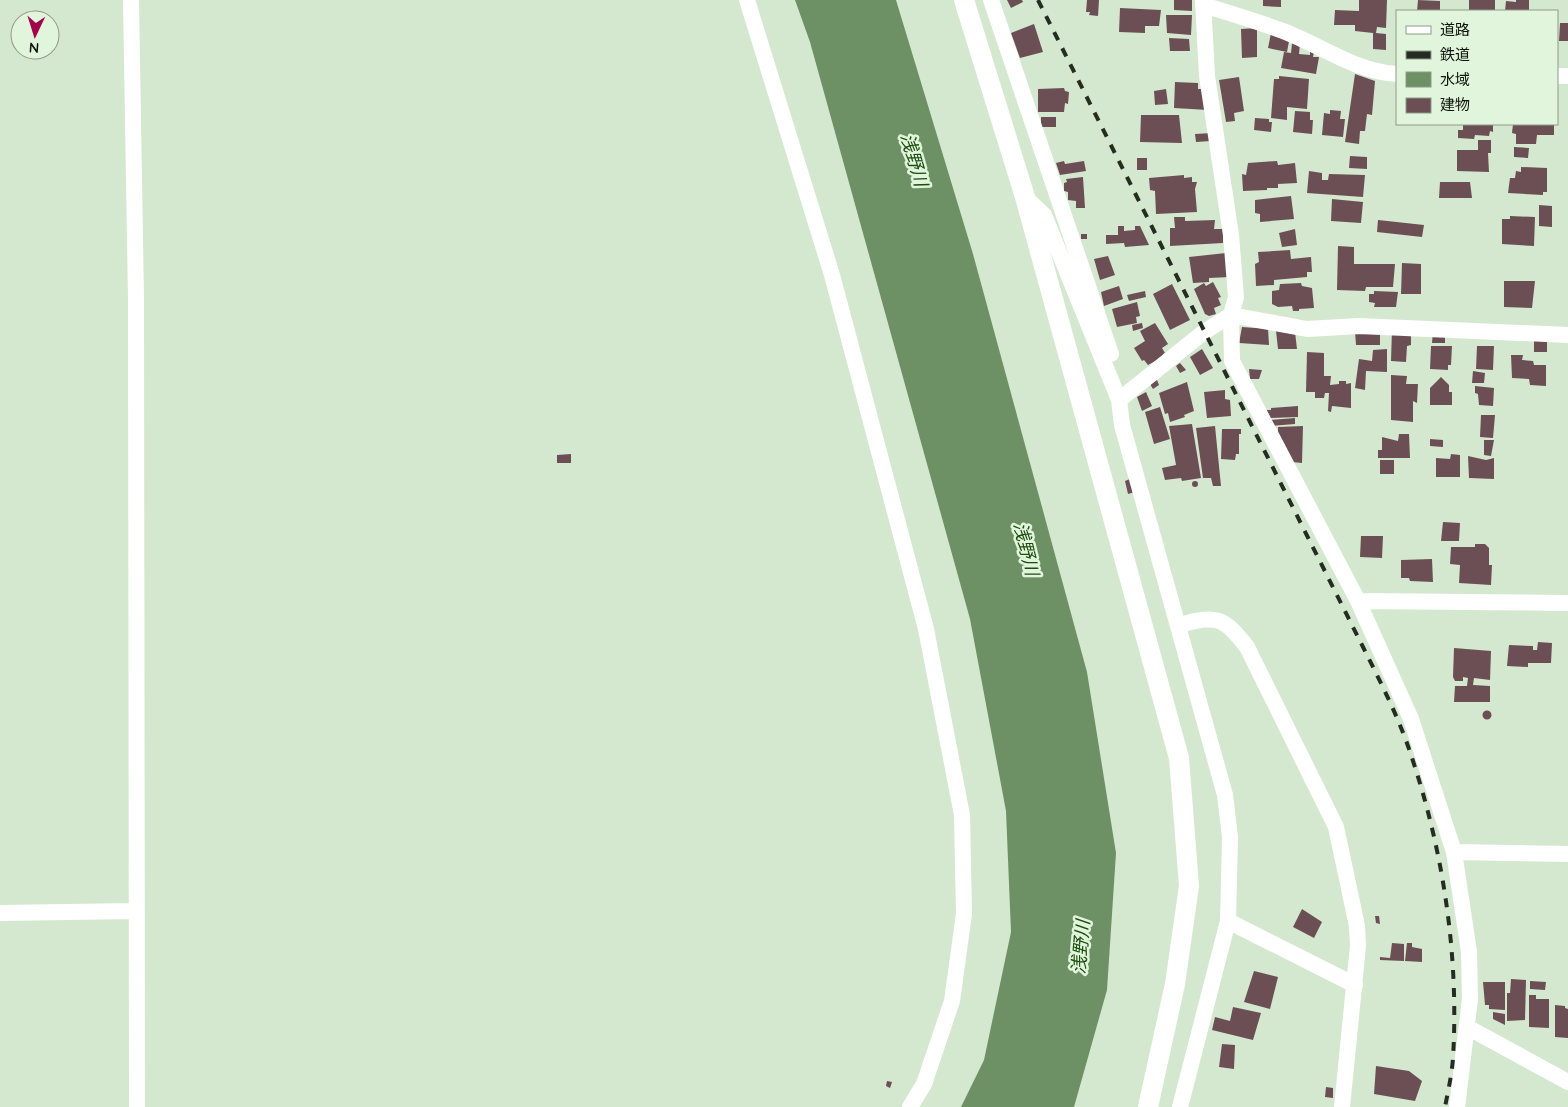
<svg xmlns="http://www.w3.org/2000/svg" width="1568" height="1107" viewBox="0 0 1568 1107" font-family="Quicksand,'Noto Sans JP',sans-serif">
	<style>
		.water { fill: #6e9065 }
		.building { fill: #6b4f55 }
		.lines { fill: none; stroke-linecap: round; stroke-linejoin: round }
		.minor { stroke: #fff; stroke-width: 16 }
		.tertiary { stroke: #fff; stroke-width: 20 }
		.rail { stroke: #252c22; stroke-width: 4; stroke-dasharray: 9 9; stroke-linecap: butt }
		.labels { text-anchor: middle; stroke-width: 5; stroke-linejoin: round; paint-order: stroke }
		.water-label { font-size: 18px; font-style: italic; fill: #1d4c0f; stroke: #e1f5dc }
	</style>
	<rect width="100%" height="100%" fill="#d4e8cf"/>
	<!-- water -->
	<path class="water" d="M 795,0 L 896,0 L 973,254 L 1087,672 L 1116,853 L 1107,990 L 1074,1107 L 961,1107 L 984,1060 L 1011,932 L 1006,811 L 970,619 L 810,42 Z"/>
	<!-- building -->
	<path class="building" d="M 1007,0 L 1022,0 L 1023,2 L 1011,8 Z
		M 1087,0 L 1099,0 L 1098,16 L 1089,15 L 1090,12 L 1086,12 Z
		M 1174,0 L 1192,0 L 1192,11 L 1174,10 Z
		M 1263,0 L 1281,0 L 1281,7 L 1263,6 Z
		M 1359,0 L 1387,0 L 1386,28 L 1377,27 L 1376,33 L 1386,34 L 1386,50 L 1373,49 L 1373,33 L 1355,31 L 1355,25 L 1334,25 L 1335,10 L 1359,11 Z
		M 1418,0 L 1440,1 L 1440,11 L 1417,11 Z
		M 1469,0 L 1495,0 L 1495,11 L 1469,11 Z
		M 1516,0 L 1529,0 L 1529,11 L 1505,11 L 1506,1 L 1516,2 Z
		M 1120,8 L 1161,10 L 1159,26 L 1145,26 L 1145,33 L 1119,32 Z
		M 1166,15 L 1192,15 L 1191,35 L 1167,33 Z
		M 1560,23 L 1568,23 L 1568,41 L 1559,41 Z
		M 1034,24 L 1043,52 L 1020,58 L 1011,33 Z
		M 1257,28 L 1257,57 L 1242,58 L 1241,29 Z
		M 1271,33 L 1290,36 L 1287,52 L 1268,48 Z
		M 1169,38 L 1189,39 L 1190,51 L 1170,51 Z
		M 1292,43 L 1300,43 L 1299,54 L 1310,55 L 1310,51 L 1314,52 L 1313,57 L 1319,57 L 1316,74 L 1281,68 L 1284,52 L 1291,53 Z
		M 1355,74 L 1375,81 L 1372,115 L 1367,114 L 1365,131 L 1360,131 L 1359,144 L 1345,142 Z
		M 1279,76 L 1309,79 L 1307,109 L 1287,107 L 1287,120 L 1271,118 L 1274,79 L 1279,79 Z
		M 1239,77 L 1244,111 L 1234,113 L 1235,121 L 1226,122 L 1219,80 Z
		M 1175,82 L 1198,83 L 1198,89 L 1206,89 L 1208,110 L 1174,108 Z
		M 1064,88 L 1065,91 L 1069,92 L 1068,104 L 1065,103 L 1064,112 L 1038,112 L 1038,89 Z
		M 1166,89 L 1168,104 L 1155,105 L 1154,91 Z
		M 1330,110 L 1341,111 L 1340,119 L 1345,119 L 1343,137 L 1322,135 L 1324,113 L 1330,114 Z
		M 1295,111 L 1310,112 L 1310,120 L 1313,120 L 1312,134 L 1293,132 Z
		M 1141,115 L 1179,115 L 1182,143 L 1140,142 Z
		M 1041,117 L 1056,117 L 1056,127 L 1041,127 Z
		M 1255,118 L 1269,119 L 1269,122 L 1272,122 L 1271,132 L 1254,130 Z
		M 1463,124 L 1493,124 L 1493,132 L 1490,131 L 1489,136 L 1475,135 L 1474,139 L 1458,138 L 1458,130 L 1463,130 Z
		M 1513,124 L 1554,124 L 1554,135 L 1537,135 L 1536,144 L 1516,144 L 1516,134 L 1512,133 Z
		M 1212,133 L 1211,141 L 1196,142 L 1195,134 Z
		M 1478,140 L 1491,140 L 1491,153 L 1488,153 L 1489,172 L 1457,171 L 1457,150 L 1478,150 Z
		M 1514,147 L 1529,148 L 1528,158 L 1514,157 Z
		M 1350,156 L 1367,157 L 1367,169 L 1349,168 Z
		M 1137,158 L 1147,158 L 1147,170 L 1137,170 Z
		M 1064,161 L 1065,164 L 1084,161 L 1086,171 L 1060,175 L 1056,163 Z
		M 1277,161 L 1278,165 L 1295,163 L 1297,183 L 1278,184 L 1278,188 L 1267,188 L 1267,190 L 1243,191 L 1242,174 L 1246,175 L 1248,163 Z
		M 1521,167 L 1547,168 L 1547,192 L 1543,192 L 1543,195 L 1508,193 L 1510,178 L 1515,178 L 1516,171 L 1521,172 Z
		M 1309,171 L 1322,173 L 1322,180 L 1328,180 L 1329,174 L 1365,175 L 1363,197 L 1307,193 Z
		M 1184,175 L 1184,178 L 1192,177 L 1192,182 L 1197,182 L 1195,189 L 1197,212 L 1156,214 L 1155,191 L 1150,190 L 1149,178 Z
		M 1083,177 L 1085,208 L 1076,208 L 1076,201 L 1068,200 L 1068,192 L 1064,191 L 1064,183 L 1067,182 L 1066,179 Z
		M 1440,182 L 1470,182 L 1472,198 L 1439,198 Z
		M 1291,196 L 1294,219 L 1260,222 L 1260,214 L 1255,213 L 1255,200 Z
		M 1332,199 L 1363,202 L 1361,223 L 1331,221 Z
		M 1539,205 L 1552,206 L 1552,227 L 1539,226 Z
		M 1510,216 L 1535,217 L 1534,246 L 1502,244 L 1502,219 L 1510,219 Z
		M 1174,217 L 1185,217 L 1185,221 L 1215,220 L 1214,229 L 1223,229 L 1223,243 L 1170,246 L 1170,228 L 1175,228 Z
		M 1378,220 L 1424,225 L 1422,237 L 1377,232 Z
		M 1118,226 L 1124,226 L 1124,231 L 1135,230 L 1135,226 L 1140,226 L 1149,245 L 1125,247 L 1124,243 L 1106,244 L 1106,235 L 1118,235 Z
		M 1295,229 L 1297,245 L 1282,247 L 1279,233 Z
		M 1081,234 L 1087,234 L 1087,239 L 1081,239 Z
		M 1338,246 L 1354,247 L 1354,264 L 1395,264 L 1393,287 L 1366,287 L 1365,291 L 1337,290 Z
		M 1290,250 L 1291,259 L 1311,257 L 1312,272 L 1307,272 L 1307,277 L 1274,280 L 1274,285 L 1256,286 L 1255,264 L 1259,262 L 1258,252 Z
		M 1226,253 L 1230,277 L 1209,278 L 1209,282 L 1193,283 L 1189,257 Z
		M 1108,256 L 1115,275 L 1100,280 L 1094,259 Z
		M 1402,263 L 1421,264 L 1421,294 L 1401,294 Z
		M 1504,281 L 1535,281 L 1532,308 L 1504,307 Z
		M 1213,282 L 1221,297 L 1218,298 L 1221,305 L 1214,308 L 1216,314 L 1209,316 L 1205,314 L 1194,289 L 1204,283 L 1206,286 Z
		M 1301,283 L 1302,286 L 1312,288 L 1314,308 L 1299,309 L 1299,311 L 1293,311 L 1292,306 L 1278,307 L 1272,304 L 1272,291 L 1279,290 L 1280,284 Z
		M 1172,284 L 1190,320 L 1170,330 L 1153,294 Z
		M 1119,286 L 1123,299 L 1104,306 L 1101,292 Z
		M 1145,291 L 1146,297 L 1129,301 L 1127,295 Z
		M 1374,291 L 1398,292 L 1396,307 L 1374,307 L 1375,303 L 1369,302 L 1369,294 L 1374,294 Z
		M 1137,302 L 1140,316 L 1136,317 L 1137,323 L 1117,327 L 1112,309 Z
		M 1142,323 L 1143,328 L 1133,331 L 1132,325 Z
		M 1155,323 L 1168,344 L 1162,348 L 1165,353 L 1163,354 L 1163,357 L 1148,365 L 1144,360 L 1142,361 L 1134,348 L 1145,341 L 1140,331 Z
		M 1242,327 L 1268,329 L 1269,345 L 1239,343 Z
		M 1392,329 L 1411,330 L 1411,345 L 1407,346 L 1406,362 L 1391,361 Z
		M 1380,330 L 1380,345 L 1356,345 L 1355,331 Z
		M 1276,331 L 1295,332 L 1297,349 L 1278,349 Z
		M 1433,331 L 1445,332 L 1445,343 L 1432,343 Z
		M 1534,339 L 1547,340 L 1547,352 L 1534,352 Z
		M 1431,346 L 1452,346 L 1451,365 L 1448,365 L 1448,370 L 1430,369 Z
		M 1477,346 L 1494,346 L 1493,370 L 1476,369 Z
		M 1202,349 L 1213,368 L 1200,375 L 1190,357 Z
		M 1387,349 L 1387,372 L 1366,371 L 1365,390 L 1355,388 L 1359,359 L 1372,361 L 1373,350 Z
		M 1307,352 L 1324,353 L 1324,376 L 1331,376 L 1330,385 L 1339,384 L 1339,381 L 1346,381 L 1346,384 L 1351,383 L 1351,408 L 1332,406 L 1331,412 L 1328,411 L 1329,393 L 1325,393 L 1324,398 L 1315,398 L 1315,392 L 1306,392 Z
		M 1511,355 L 1523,355 L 1522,360 L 1533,361 L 1534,365 L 1546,365 L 1546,386 L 1530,385 L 1529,379 L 1512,378 Z
		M 1180,363 L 1186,370 L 1180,373 L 1176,366 Z
		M 1249,369 L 1262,370 L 1259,379 L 1250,379 Z
		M 1473,371 L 1485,373 L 1484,383 L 1472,383 Z
		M 1391,375 L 1407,376 L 1406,384 L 1418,384 L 1417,403 L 1413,401 L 1413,422 L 1391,420 Z
		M 1441,377 L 1449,385 L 1449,392 L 1452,392 L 1452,405 L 1430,405 L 1430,388 Z
		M 1157,380 L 1159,385 L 1153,389 L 1150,384 Z
		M 1187,382 L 1194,411 L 1184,415 L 1185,417 L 1170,422 L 1168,413 L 1165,414 L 1159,393 Z
		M 1475,386 L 1494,388 L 1493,406 L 1479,405 L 1478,394 L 1475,393 Z
		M 1225,390 L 1225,399 L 1230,400 L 1231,416 L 1207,418 L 1204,392 Z
		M 1146,392 L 1152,406 L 1142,411 L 1137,397 Z
		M 1298,406 L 1298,417 L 1268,418 L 1267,410 L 1271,410 L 1271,408 Z
		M 1160,407 L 1170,439 L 1154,444 L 1145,412 Z
		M 1481,415 L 1495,415 L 1493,438 L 1480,437 Z
		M 1295,418 L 1295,424 L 1270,426 L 1269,420 Z
		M 1192,424 L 1201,478 L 1182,481 L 1181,478 L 1165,480 L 1162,468 L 1176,465 L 1169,426 Z
		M 1215,426 L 1221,486 L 1213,486 L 1211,478 L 1203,478 L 1196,428 Z
		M 1303,426 L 1302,463 L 1292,462 L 1284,451 L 1285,444 L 1281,443 L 1281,437 L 1278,436 L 1278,427 Z
		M 1222,429 L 1241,429 L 1241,434 L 1239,434 L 1239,454 L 1236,454 L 1235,460 L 1221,459 Z
		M 1399,434 L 1409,434 L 1410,458 L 1378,458 L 1378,450 L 1382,450 L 1382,437 L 1398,441 Z
		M 1430,439 L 1443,440 L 1443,447 L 1430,446 Z
		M 1484,440 L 1494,440 L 1491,456 L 1484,455 Z
		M 571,454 L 571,463 L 557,463 L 557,455 Z
		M 1451,454 L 1460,455 L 1460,477 L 1436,477 L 1436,458 L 1450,459 Z
		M 1468,456 L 1486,460 L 1494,458 L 1494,479 L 1469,478 Z
		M 1380,460 L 1394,460 L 1394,474 L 1380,474 Z
		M 1132,478 L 1135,492 L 1128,494 L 1125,481 Z
		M1192 484a3 3 0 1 1 6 0a3 3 0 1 1-6 0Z
		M 1443,522 L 1460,523 L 1459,541 L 1441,541 Z
		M 1361,536 L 1383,536 L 1382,558 L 1360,557 Z
		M 1475,544 L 1485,544 L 1489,548 L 1489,565 L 1492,565 L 1491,585 L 1459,583 L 1460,565 L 1450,564 L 1451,547 L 1475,547 Z
		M 1432,559 L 1433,582 L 1410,581 L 1409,578 L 1401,578 L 1401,560 Z
		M 1538,642 L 1552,643 L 1551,663 L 1528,663 L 1528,667 L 1507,666 L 1509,645 L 1533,646 L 1533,650 L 1537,650 Z
		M 1454,648 L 1491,651 L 1490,680 L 1474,678 L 1473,685 L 1490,686 L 1490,702 L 1454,702 L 1455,686 L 1467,686 L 1468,678 L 1463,677 L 1463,681 L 1455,681 L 1453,677 Z
		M1482.5 715a4.5 4.5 0 1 1 9 0a4.5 4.5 0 1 1-9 0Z
		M 1302,909 L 1322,922 L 1314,938 L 1293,927 Z
		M 1375,916 L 1379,916 L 1380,924 L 1376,923 Z
		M 1392,943 L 1404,944 L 1404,961 L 1380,960 L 1380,957 L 1390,958 Z
		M 1407,943 L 1412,943 L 1412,947 L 1422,949 L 1422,962 L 1405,961 Z
		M 1254,971 L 1278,977 L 1270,1009 L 1244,1002 Z
		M 1511,979 L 1526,980 L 1525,1020 L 1507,1021 L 1507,993 L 1510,993 Z
		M 1530,981 L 1546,982 L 1545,990 L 1530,989 Z
		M 1483,982 L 1505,982 L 1505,1010 L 1489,1009 L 1489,1005 L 1485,1005 Z
		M 1529,995 L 1536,995 L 1536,999 L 1549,999 L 1549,1028 L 1529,1027 Z
		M 1555,1005 L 1565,1006 L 1565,1008 L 1568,1009 L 1568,1038 L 1555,1037 Z
		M 1233,1007 L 1261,1013 L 1253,1040 L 1212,1030 L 1215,1017 L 1230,1021 Z
		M 1493,1012 L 1505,1014 L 1505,1025 L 1493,1019 Z
		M 1222,1044 L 1235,1045 L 1234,1069 L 1219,1067 Z
		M 1376,1066 L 1409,1071 L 1422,1081 L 1415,1101 L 1374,1094 Z
		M 887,1081 L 892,1082 L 890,1088 L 886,1086 Z
		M 1326,1087 L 1333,1088 L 1333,1098 L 1325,1097 Z"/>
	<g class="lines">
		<!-- minor -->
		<path class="minor" d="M 131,0 L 136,299 L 137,1107
			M 747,0 L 832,275 L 926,629 L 962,815 L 964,914 L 952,1001 L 924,1084 L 910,1107
			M 991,0 L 1111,354
			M 1203,0 L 1207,76 L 1231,235 L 1236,297 L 1231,315 L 1232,361 L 1358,601 L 1411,719 L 1454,852 L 1469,952 L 1470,999 L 1457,1107
			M 1203,5 C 1229,13 1256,21 1283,31 C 1320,45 1356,72 1397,74
			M 1557,76 L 1568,76
			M 1025,197 L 1044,215 L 1119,400 L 1204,332 L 1231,315 L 1307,329 L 1359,326 L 1568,335
			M 1119,400 L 1122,425 L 1225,795 L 1230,837 L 1228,921 L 1180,1107
			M 1358,601 L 1568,603
			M 1179,625 C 1216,615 1223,616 1247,647 L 1336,827 L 1357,926 L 1358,946 L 1342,1107
			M 1454,852 L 1568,854
			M 0,913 L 135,911
			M 1228,921 L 1355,985
			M 1467,1027 L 1568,1082"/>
		<!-- tertiary -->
		<path class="tertiary" d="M 964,0 L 1025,197 L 1179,758 L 1189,886 L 1175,984 L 1148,1107"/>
		<!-- rail -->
		<path class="rail" d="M 1038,0 L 1363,647 C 1381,683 1400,720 1412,758 C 1444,854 1459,958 1453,1058 C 1452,1074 1448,1091 1445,1107"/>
	</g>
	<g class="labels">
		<!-- water labels -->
		<g class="water-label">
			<text transform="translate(914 160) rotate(74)" y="6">浅野川</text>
			<text transform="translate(1026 549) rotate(76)" y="6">浅野川</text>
			<text transform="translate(1081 947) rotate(-85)" y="6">浅野川</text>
		</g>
	</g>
	<!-- legend -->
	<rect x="1396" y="10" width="162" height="115" fill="#e1f5dc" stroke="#8d9b89"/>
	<rect x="1406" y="26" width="25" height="8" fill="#ffffff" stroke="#8d9b89"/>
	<text x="1440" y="35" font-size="15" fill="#0f150d">道路</text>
	<rect x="1406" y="51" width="25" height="8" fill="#252c22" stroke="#8d9b89"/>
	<text x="1440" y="60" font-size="15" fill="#0f150d">鉄道</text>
	<rect x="1406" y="72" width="25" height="15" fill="#6e9065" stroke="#8d9b89"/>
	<text x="1440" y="85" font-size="15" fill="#0f150d">水域</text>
	<rect x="1406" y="98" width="25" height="15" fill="#6b4f55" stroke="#8d9b89"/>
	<text x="1440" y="110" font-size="15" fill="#0f150d">建物</text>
	<!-- north arrow -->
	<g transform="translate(35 35) rotate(184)"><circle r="24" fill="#e1f5dc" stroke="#8d9b89"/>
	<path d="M0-4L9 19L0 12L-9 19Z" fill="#9f064c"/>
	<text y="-8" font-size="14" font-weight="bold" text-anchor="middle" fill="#0f150d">N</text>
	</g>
</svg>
